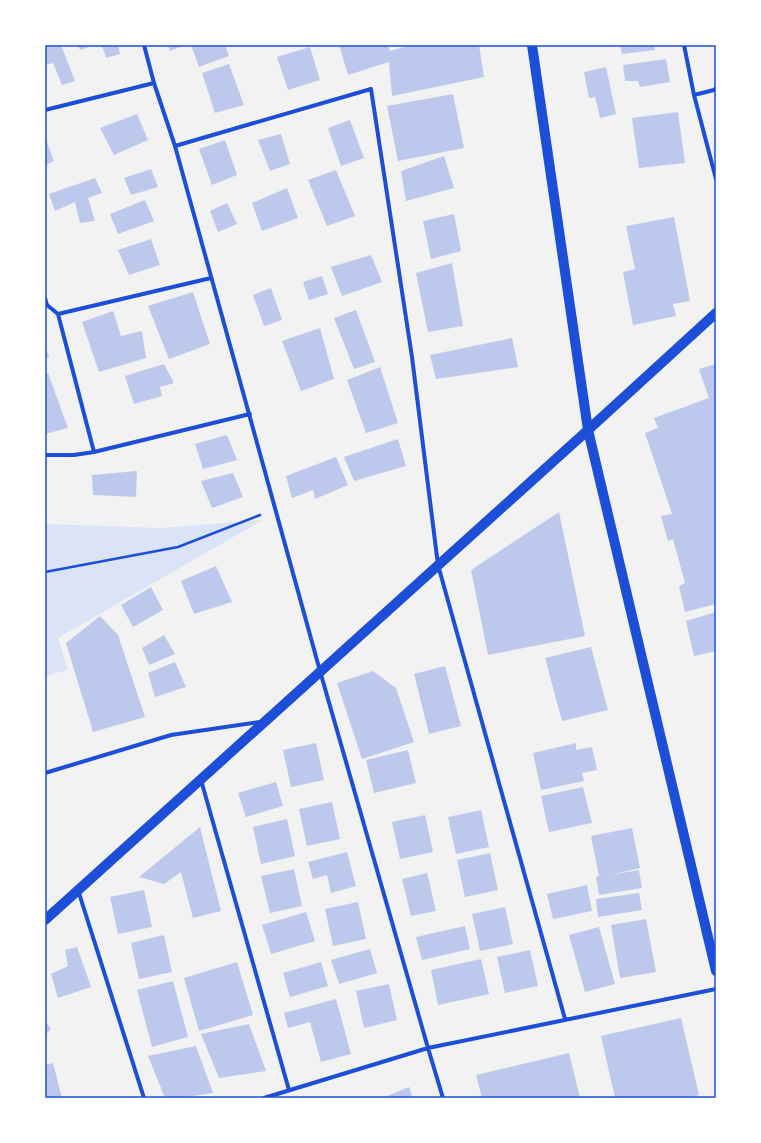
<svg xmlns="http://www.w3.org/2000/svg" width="761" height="1143" viewBox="0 0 761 1143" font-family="'PT Sans',sans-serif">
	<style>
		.green { fill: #dbe4f7 }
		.building { fill: #bdc9ec }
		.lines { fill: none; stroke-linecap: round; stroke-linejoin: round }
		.path { stroke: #1d4ed8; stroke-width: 2.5 }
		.minor { stroke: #1d4ed8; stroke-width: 4 }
		.primary { stroke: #1d4ed8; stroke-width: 10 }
		.neatline { fill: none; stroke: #1d4ed8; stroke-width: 1.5 }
	</style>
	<rect width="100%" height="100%" fill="#f2f2f2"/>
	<!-- green -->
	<path class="green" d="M 263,520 L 58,638 L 68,670 L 45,676 L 45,524 L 161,528 Z"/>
	<!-- building -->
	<path class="building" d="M 45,45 L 61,45 L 75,81 L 62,85 L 53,63 L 45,65 Z
		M 78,45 L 94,45 L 80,50 Z
		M 102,45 L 118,45 L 120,54 L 106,58 Z
		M 168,45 L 185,45 L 170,51 Z
		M 191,45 L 225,45 L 229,56 L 199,67 Z
		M 339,45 L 388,45 L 390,51 L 411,45 L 479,45 L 484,77 L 392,96 L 389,62 L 348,75 Z
		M 620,45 L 654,45 L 655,50 L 622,54 Z
		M 310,47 L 320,80 L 288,90 L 277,57 Z
		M 666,59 L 670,82 L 640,87 L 638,81 L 625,81 L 623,65 Z
		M 229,64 L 244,105 L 215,113 L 202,73 Z
		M 606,67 L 616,114 L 600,118 L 595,97 L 589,98 L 584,72 Z
		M 453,94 L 464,148 L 398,161 L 387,106 Z
		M 678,112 L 685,163 L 639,168 L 632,118 Z
		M 137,114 L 148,140 L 114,155 L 100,128 Z
		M 350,120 L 364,158 L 341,166 L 328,128 Z
		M 281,134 L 290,164 L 270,171 L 258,140 Z
		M 45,137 L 54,161 L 45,165 Z
		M 225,140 L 237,175 L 212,185 L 199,149 Z
		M 444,156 L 454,188 L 406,201 L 401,171 Z
		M 151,169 L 158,187 L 131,195 L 124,178 Z
		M 336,170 L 355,216 L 327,226 L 308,180 Z
		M 95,178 L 102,193 L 88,198 L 95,221 L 80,223 L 75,202 L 55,211 L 49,194 Z
		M 287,188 L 298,218 L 262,231 L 252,203 Z
		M 145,200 L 154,221 L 118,234 L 110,214 Z
		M 227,203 L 237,224 L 218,232 L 210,211 Z
		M 454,214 L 461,251 L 431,259 L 423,221 Z
		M 674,217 L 690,301 L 673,304 L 676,316 L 633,325 L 623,272 L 635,269 L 626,226 Z
		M 151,239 L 160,265 L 129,275 L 118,250 Z
		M 371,255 L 382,282 L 342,296 L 331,267 Z
		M 452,263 L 463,326 L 428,332 L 416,273 Z
		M 322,276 L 328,294 L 309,300 L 303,282 Z
		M 271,288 L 282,320 L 264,326 L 253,295 Z
		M 193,292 L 210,344 L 169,359 L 148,306 Z
		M 356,310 L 375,362 L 354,369 L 334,318 Z
		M 113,311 L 121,336 L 142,331 L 146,358 L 99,372 L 82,322 Z
		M 320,328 L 334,379 L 301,391 L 282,341 Z
		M 512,338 L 518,367 L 436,379 L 430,355 Z
		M 45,345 L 49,357 L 45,359 Z
		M 164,364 L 174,383 L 160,387 L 162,396 L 134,404 L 125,376 Z
		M 716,364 L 716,604 L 685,612 L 679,586 L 685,583 L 673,539 L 668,541 L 661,516 L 672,514 L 645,433 L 658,428 L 654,418 L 709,398 L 699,369 Z
		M 380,367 L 398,423 L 366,433 L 347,380 Z
		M 48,373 L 68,428 L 45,434 L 45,375 Z
		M 227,435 L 237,460 L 203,469 L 195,444 Z
		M 398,439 L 406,466 L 354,481 L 344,457 Z
		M 336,457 L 348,485 L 315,499 L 313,490 L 292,498 L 286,476 Z
		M 137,471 L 136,497 L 93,495 L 92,475 Z
		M 233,473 L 243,497 L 212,508 L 201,481 Z
		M 559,512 L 585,636 L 488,655 L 471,570 Z
		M 216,566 L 232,602 L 194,614 L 181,581 Z
		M 151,587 L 163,610 L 133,627 L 121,605 Z
		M 716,612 L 716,651 L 694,656 L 686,621 Z
		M 100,616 L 118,635 L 145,717 L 93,732 L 66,643 Z
		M 164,635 L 175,654 L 149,665 L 142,648 Z
		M 591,647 L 608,710 L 562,721 L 545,658 Z
		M 175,662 L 186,687 L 155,697 L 148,673 Z
		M 445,666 L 461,726 L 429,734 L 414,674 Z
		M 373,671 L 396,688 L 414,742 L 362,759 L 337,683 Z
		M 316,743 L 324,780 L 291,787 L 283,750 Z
		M 576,743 L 576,750 L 592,747 L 597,770 L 582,773 L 584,781 L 541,790 L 533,753 Z
		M 408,750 L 416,783 L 374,793 L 366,760 Z
		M 276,782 L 283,806 L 246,817 L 238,793 Z
		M 583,787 L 592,823 L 549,832 L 541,796 Z
		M 332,802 L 340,839 L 307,846 L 299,809 Z
		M 481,810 L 489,847 L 456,854 L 448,817 Z
		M 425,815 L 433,852 L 400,859 L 392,822 Z
		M 287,819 L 295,856 L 261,864 L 253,827 Z
		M 200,827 L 221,911 L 193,918 L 181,872 L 164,884 L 139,877 Z
		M 632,828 L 640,868 L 610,875 L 639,870 L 642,888 L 599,895 L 596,877 L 599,876 L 591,836 Z
		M 347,852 L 356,886 L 331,893 L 327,875 L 313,879 L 308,862 Z
		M 490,853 L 498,890 L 465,897 L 457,860 Z
		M 294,869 L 302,906 L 270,913 L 261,876 Z
		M 427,873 L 436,911 L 411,916 L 402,879 Z
		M 587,885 L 592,911 L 553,919 L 547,894 Z
		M 144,890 L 152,927 L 118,934 L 110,897 Z
		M 639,893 L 642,910 L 598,917 L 596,899 Z
		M 358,902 L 366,939 L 333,946 L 325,909 Z
		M 505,907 L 513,944 L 480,951 L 472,914 Z
		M 306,912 L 315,941 L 271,954 L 262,925 Z
		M 646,919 L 656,972 L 620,978 L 611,925 Z
		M 465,926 L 470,949 L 422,960 L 416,937 Z
		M 599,927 L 615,984 L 585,992 L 569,935 Z
		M 164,935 L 172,972 L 139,979 L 131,943 Z
		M 77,947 L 91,987 L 58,998 L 51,974 L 68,966 L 65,950 Z
		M 370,949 L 377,973 L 339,984 L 331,960 Z
		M 530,950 L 538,986 L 505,993 L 497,957 Z
		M 481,959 L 489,994 L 438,1005 L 431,970 Z
		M 237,962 L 253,1015 L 199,1031 L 184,978 Z
		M 321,962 L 328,986 L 290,997 L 283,973 Z
		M 173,981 L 188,1037 L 152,1047 L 137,990 Z
		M 389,984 L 397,1020 L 364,1028 L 356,991 Z
		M 336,999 L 351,1054 L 321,1062 L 310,1022 L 288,1028 L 284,1013 Z
		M 681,1018 L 699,1095 L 687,1098 L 615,1098 L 601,1036 Z
		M 45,1021 L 51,1029 L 45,1035 Z
		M 249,1024 L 266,1071 L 219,1078 L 201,1034 Z
		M 196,1046 L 213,1093 L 179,1098 L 165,1098 L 148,1056 Z
		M 569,1053 L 580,1098 L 482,1098 L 476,1075 Z
		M 53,1063 L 62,1098 L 45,1098 L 45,1065 Z
		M 409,1087 L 413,1098 L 382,1098 Z"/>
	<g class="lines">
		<!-- path -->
		<path class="path" d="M 45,572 L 178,547 L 260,515"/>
		<!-- minor -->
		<path class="minor" d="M 144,45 L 154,83 L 175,146 L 320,671 L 428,1048 L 443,1098
			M 684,45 L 694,95 L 716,179
			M 694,95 L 714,90 L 716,88
			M 45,110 L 154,83
			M 175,146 L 371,89 L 412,357 L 438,565 L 565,1019
			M 45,298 L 47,305 L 58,314 L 94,452
			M 58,314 L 211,278
			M 45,455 L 74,455 L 94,452 L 250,414
			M 45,773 L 171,735 L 260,722
			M 201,780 L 289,1090
			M 78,890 L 144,1098
			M 264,1098 L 428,1048 L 716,989"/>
		<!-- primary -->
		<path class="primary" d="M 532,45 L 588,430 L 716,971
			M 45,920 L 588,430 L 716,313"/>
	</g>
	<!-- border -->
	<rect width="761" height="1143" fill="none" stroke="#ffffff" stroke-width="92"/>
	<rect x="46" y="46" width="669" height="1051" class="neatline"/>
</svg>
